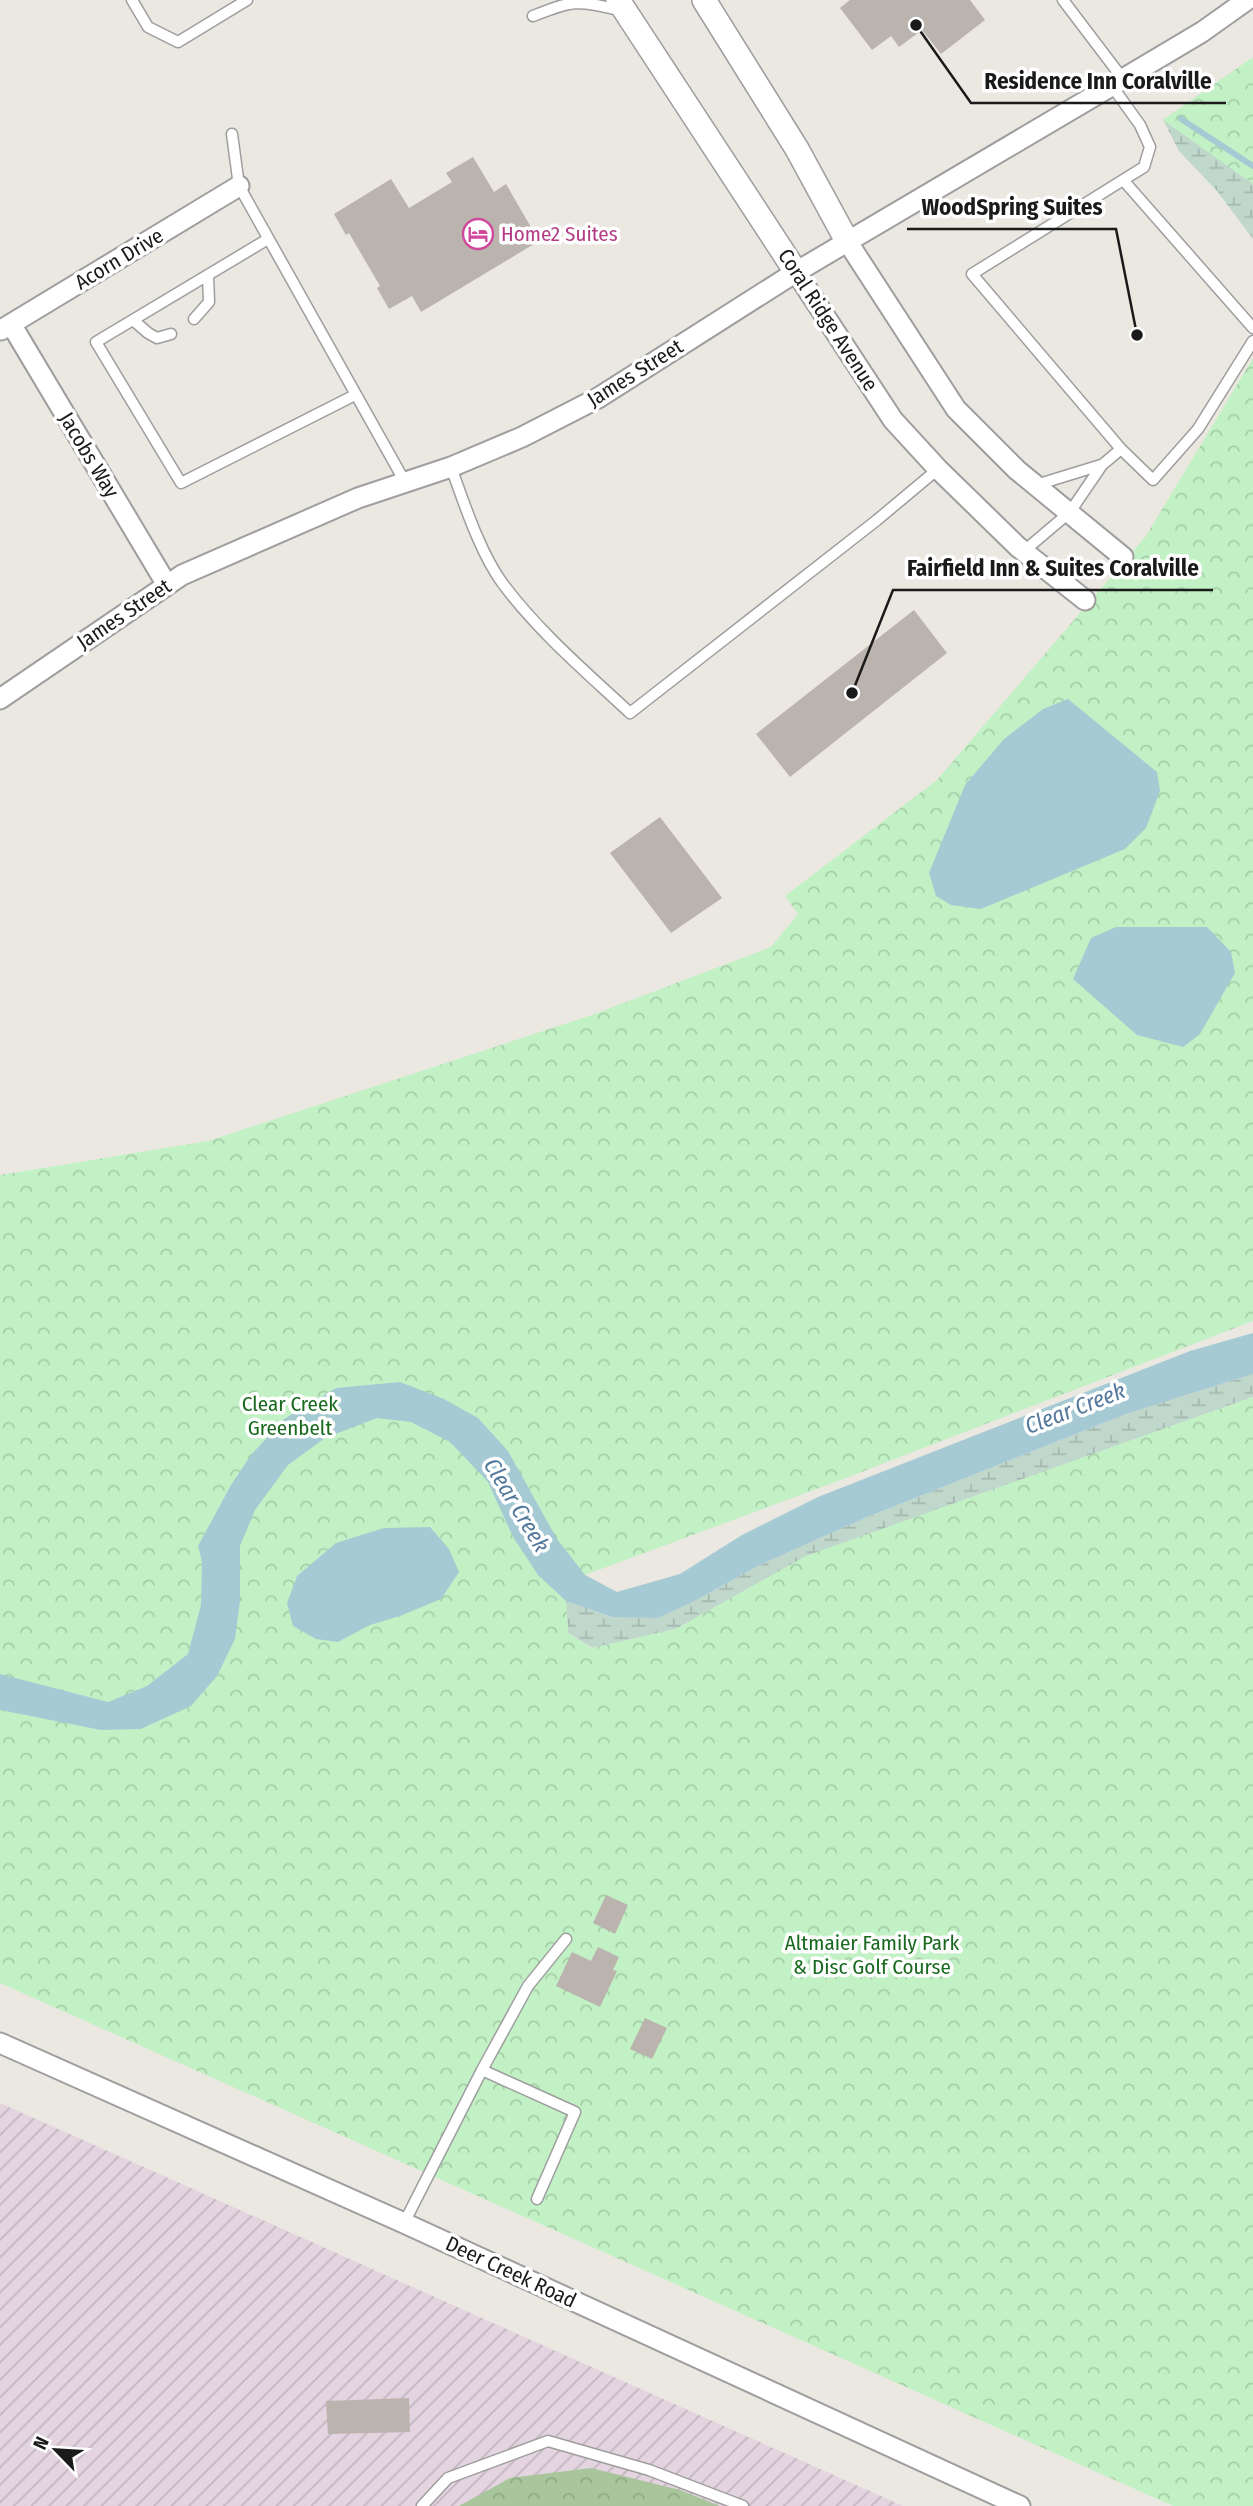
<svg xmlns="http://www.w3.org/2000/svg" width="1253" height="2506" viewBox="0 0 1253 2506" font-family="'Fira Sans Condensed',sans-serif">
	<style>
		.industrial { fill: url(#industrial-furrows) }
		.forest { fill: url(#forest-crowns) }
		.wetland { fill: url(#wetland-marsh) }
		.park { fill: url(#park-crowns) }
		.water { fill: #a6cad3 }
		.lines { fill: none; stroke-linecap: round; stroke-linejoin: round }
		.stream { stroke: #a6cad3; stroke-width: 6 }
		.building { fill: #bab3ae }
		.service-casing { stroke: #9e9e9e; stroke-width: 13 }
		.minor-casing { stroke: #9e9e9e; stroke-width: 23 }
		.tertiary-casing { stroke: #9e9e9e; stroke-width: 26 }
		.service { stroke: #fff; stroke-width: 10 }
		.minor { stroke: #fff; stroke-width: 19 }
		.tertiary { stroke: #fff; stroke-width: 23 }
		.labels { text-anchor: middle; stroke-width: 7; stroke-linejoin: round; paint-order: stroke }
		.hotel-label { font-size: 21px; fill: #b23c85; stroke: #fff; text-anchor: start }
		.street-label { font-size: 21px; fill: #1a1a1a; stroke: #fff }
		.park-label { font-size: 21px; fill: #18691e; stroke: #fff }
		.water-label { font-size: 23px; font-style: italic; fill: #54799d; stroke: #fff }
		.leader { fill: none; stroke: #1a1a1a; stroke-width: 2.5 }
		.callout-dot { fill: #1a1a1a; stroke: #fff; stroke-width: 2.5 }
		.callout-label { font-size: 23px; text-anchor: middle; font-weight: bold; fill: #1a1a1a; stroke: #fff; stroke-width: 7; stroke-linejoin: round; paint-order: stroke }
	</style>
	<defs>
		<pattern id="industrial-furrows" width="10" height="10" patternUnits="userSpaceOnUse" patternTransform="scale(1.75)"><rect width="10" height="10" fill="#e3d4e0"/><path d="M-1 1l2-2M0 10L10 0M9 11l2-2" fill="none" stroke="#c2b5c0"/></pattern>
		<pattern id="forest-crowns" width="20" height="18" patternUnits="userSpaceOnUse" patternTransform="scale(1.75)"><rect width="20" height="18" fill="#a8c59b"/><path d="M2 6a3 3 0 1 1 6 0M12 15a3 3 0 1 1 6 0" fill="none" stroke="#90a985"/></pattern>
		<pattern id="wetland-marsh" width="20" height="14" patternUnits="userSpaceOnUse" patternTransform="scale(1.75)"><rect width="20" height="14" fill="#c0d7cc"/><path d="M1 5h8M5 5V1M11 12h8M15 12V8" fill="none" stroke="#a4b8af"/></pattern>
		<pattern id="park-crowns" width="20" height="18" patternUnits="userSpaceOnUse" patternTransform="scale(1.75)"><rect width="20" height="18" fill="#c2f1c5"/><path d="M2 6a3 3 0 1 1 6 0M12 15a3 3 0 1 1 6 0" fill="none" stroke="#a6cea9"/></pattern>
	</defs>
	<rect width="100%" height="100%" fill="#ebe7e1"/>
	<!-- industrial -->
	<path class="industrial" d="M 0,2103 L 903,2506 L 0,2506 Z"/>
	<!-- forest -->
	<path class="forest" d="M 591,2468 L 680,2490 L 720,2506 L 459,2506 L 510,2478 Z"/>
	<!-- wetland -->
	<path class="wetland" d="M 1213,85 L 1253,106 L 1253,239 L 1217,191 L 1179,151 L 1163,120 Z
		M 1253,1374 L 1253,1397 L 807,1556 L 676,1629 L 593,1648 L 568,1633 L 566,1601 L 612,1617 L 657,1617 L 691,1603 L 760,1565 L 865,1518 L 1126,1414 Z"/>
	<!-- park -->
	<path class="park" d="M 1253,57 L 1253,184 L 1163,120 Z
		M 1253,358 L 1253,1321 L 838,1481 L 585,1575 L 566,1601 L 568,1633 L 592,1648 L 676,1629 L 806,1556 L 1253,1397 L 1253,2506 L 1173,2506 L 0,1983 L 0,1175 L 208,1141 L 592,1015 L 771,947 L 798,914 L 785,896 L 937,780 L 1146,536 Z"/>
	<!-- water -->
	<path class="water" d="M 1068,699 L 1157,772 L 1160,791 L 1146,828 L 1125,849 L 981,909 L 951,905 L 936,896 L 929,873 L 965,785 L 1004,739 L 1043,709 Z
		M 1116,927 L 1207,927 L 1231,952 L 1235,973 L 1200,1034 L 1183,1047 L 1137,1035 L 1073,979 L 1091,938 Z
		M 1253,1333 L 1253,1374 L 1126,1414 L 865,1518 L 760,1565 L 691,1603 L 657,1618 L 612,1617 L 566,1601 L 538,1575 L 513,1537 L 488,1482 L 450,1442 L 411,1422 L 377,1418 L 325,1438 L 288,1465 L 255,1510 L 240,1546 L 240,1601 L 235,1639 L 217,1676 L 191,1706 L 141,1729 L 101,1730 L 0,1710 L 0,1674 L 108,1702 L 147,1686 L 188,1654 L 201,1605 L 202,1562 L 198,1546 L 231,1485 L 251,1455 L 284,1419 L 336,1388 L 400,1382 L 444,1399 L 478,1418 L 508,1451 L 557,1539 L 585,1575 L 617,1592 L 680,1574 L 742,1535 L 818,1497 L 1190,1351 Z
		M 430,1527 L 449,1549 L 459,1572 L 441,1599 L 400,1616 L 370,1625 L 338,1642 L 316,1639 L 293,1626 L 287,1603 L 297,1576 L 336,1543 L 384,1528 Z"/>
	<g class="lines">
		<!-- stream -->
		<path class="stream" d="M 1181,119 L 1253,166"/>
	</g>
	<!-- building -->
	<path class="building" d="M 850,0 L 970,0 L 985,20 L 941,54 L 922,30 L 899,47 L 891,36 L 872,50 L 840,8 Z
		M 473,157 L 494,192 L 506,184 L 539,241 L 421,312 L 412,296 L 389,309 L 377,288 L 380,286 L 349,233 L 346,235 L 334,214 L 391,179 L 409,208 L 452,182 L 446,173 Z
		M 914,610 L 947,653 L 790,777 L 756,734 Z
		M 660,817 L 722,898 L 671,933 L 610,853 Z
		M 606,1895 L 628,1905 L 615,1934 L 593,1923 Z
		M 598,1947 L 619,1957 L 613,1970 L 617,1971 L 600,2007 L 556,1986 L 572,1952 L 591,1961 Z
		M 645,2018 L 667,2028 L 652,2059 L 630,2049 Z
		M 409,2398 L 410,2432 L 328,2434 L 326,2401 Z"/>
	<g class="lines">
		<!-- service casing -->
		<g class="service-casing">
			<path id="service" d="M 132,0 L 148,27 L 178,42 L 247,0
				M 1063,0 L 1123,79
				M 533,16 C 573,0 577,0 619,10
				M 232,134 L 239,186 L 405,482
				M 1124,181 L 1253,328
				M 268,239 L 96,342 L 181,483 L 355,395
				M 194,319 L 209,302 L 208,275
				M 133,320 L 148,333 L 157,338 L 171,334
				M 1121,449 L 1153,480 L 1198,429 L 1253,341
				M 451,467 C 464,503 480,553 503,584 C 539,632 586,672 630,713 L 877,520 L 938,469
				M 1036,485 L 1101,465
				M 1024,551 L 1070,512 L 1102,465 L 1121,449 L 972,274 L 1144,167 L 1150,147 L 1140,125 L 1112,86
				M 482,2070 L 575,2112 L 537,2199
				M 404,2223 L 482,2070 L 528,1986 L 566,1939
				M 422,2506 L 448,2478 L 548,2441 L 649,2470 L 743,2506"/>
		</g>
		<!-- minor casing -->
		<g class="minor-casing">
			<path id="minor" d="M 847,241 L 956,409 L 1017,470 L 1123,557
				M 796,272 L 893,420 L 938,469 L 1018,547 L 1085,600
				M 11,324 L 167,585
				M 1,330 L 239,186
				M 0,699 L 182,575 L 358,498 L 451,467 L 522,437 L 598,398 L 796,272 L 1123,79 L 1202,32 L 1247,0
				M 0,2043 L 404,2223 L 1020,2506"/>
		</g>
		<!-- tertiary casing -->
		<g class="tertiary-casing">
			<path id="tertiary" d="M 618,0 L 796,272
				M 704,0 L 797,149 L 847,241"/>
		</g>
		<!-- service -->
		<use href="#service" class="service"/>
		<!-- minor -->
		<use href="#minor" class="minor"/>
		<!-- tertiary -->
		<use href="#tertiary" class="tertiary"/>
	</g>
	<!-- icons -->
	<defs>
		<g id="hotel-ring" transform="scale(1.575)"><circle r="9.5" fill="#fff" stroke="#d1479c" stroke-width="1.5"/><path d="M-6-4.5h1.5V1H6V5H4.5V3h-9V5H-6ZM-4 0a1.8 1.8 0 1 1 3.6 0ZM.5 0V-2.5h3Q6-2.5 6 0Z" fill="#d1479c"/></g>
	</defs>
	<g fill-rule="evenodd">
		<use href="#hotel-ring" x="478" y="234"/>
	</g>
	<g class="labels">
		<!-- hotel labels -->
		<g class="hotel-label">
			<text x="501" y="241">Home2 Suites</text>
		</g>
		<!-- street labels -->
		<g class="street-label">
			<text transform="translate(119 259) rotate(-31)" y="7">Acorn Drive</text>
			<text transform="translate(828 320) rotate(57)" y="7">Coral Ridge Avenue</text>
			<text transform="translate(635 373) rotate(-32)" y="7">James Street</text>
			<text transform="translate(89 455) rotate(59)" y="7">Jacobs Way</text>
			<text transform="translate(124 614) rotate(-34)" y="7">James Street</text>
			<text transform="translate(511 2272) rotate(25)" y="7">Deer Creek Road</text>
		</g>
		<!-- park labels -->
		<g class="park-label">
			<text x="290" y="1411">Clear Creek<tspan x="290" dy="24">Greenbelt</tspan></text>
			<text x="872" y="1950">Altmaier Family Park<tspan x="872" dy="24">&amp; Disc Golf Course</tspan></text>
		</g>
		<!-- water labels -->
		<g class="water-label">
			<text transform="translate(1075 1408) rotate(-21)" y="8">Clear Creek</text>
			<text transform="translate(517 1505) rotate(59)" y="8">Clear Creek</text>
		</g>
	</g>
	<!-- callouts -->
	<path class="leader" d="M916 25L971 103H1226M1137 335L1116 229H907M852 693L893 590H1213"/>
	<g class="callout-dot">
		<circle cx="916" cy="25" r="7"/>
		<circle cx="1137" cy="335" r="7"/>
		<circle cx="852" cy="693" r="7"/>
	</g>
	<g class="callout-label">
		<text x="1098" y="89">Residence Inn Coralville</text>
		<text x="1012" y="215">WoodSpring Suites</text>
		<text x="1053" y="576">Fairfield Inn &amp; Suites Coralville</text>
	</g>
	<!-- north arrow -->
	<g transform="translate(56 2450) rotate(295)" stroke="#ffffff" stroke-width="5" paint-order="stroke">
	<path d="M0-5L12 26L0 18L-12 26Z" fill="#1a1a1a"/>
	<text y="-10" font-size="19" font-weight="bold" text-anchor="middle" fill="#1a1a1a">N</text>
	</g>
</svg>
